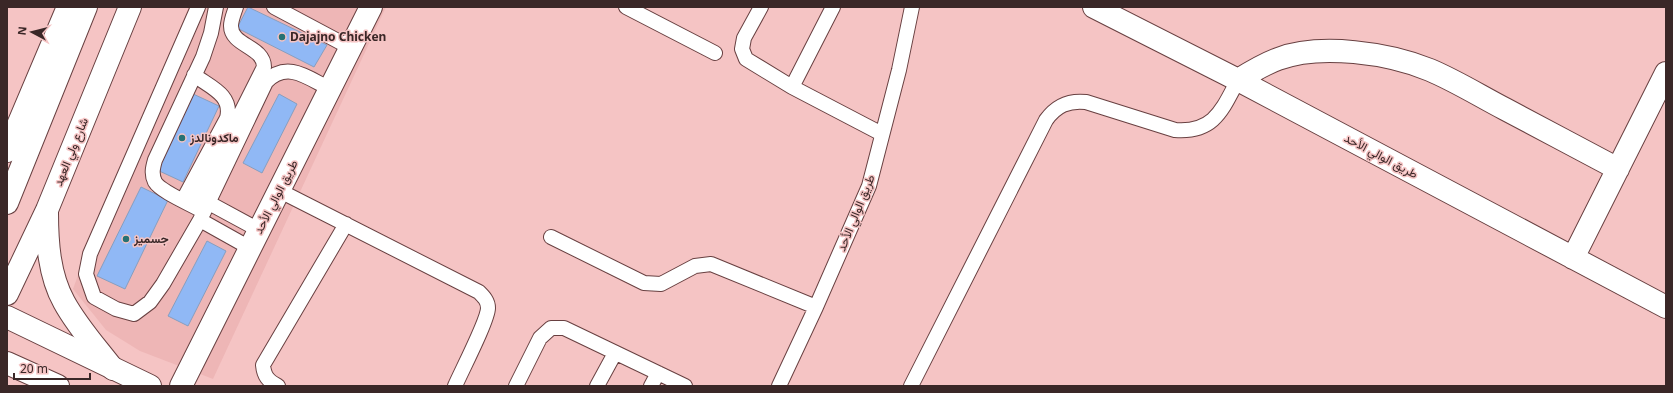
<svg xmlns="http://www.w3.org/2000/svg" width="1673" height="393" viewBox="0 0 1673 393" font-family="'Noto Sans',Vazirmatn,sans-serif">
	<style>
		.built { fill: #eeb6b6 }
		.building { fill: #90b8f5; stroke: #879ebf }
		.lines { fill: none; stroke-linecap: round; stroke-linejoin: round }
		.service-casing { stroke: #684041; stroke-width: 16 }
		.minor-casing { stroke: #684041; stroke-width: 24 }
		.primary-casing { stroke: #684041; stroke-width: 24 }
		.service { stroke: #fff; stroke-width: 14 }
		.minor { stroke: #fff; stroke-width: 22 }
		.primary { stroke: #fff; stroke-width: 22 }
		.poi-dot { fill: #267173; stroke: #f5c4c4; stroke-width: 1.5 }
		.labels { text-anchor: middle; stroke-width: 3; stroke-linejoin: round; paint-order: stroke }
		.poi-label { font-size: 12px; font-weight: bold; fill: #3a2727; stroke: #f5c4c4; text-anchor: start }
		.street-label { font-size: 12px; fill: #3a2727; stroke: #f5c4c4 }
	</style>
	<rect width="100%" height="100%" fill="#f5c4c4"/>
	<!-- built -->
	<path class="built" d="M 189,7 L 386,7 L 213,379 L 140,351 L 106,330 L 73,289 L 96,226 Z"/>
	<!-- building -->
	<path class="building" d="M 248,7 L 327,45 L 314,67 L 237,28 Z
		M 191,93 L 219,106 L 183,182 L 155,169 Z
		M 279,94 L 297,104 L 262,173 L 243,163 Z
		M 141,187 L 168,200 L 125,289 L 97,276 Z
		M 207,241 L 226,251 L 188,326 L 168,316 Z"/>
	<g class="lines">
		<!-- service casing -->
		<g class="service-casing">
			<path id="service" d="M 198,7 L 90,254 L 86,274 L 94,297 L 116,309 L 134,314 L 150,302 L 163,284 L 200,220 L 266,82 C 287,60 308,78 330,89
				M 274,7 L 351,48
				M 626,7 L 715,53
				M 761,7 L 744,38 L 742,49 L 746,59 L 792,87 L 882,134
				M 792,87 L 833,7
				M 280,191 L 479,292 C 484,297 488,301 488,308 C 488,320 461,372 455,386
				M 183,200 L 227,118 C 233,95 210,87 194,75
				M 209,203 L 259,230
				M 194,206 L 264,67 C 264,46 231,46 231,26 C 231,20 234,13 236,7
				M 204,212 C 193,205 161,192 155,182 C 151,174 153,167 155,160 L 203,57 L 211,33 L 216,7
				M 200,220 L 250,248
				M 551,237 L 644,283 L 661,284 L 695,266 L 711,264 L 816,307
				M 278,386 C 268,381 264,376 263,365 L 346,224
				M 516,386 L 540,338 L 551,328 L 564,328 L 685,386
				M 597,386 L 615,353
				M 651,386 L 658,373
				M 779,386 L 816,307 L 869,186 L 899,70 L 912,7
				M 911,386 L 1046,120 C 1056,106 1068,100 1086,102 L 1175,130 C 1214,133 1222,110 1238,80"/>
		</g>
		<!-- minor casing -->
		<g class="minor-casing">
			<path id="minor" d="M 1094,7 L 1238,80 L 1666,307
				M 1238,80 C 1251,72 1264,64 1278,59 C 1320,43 1389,53 1430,70 C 1456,81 1480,96 1505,109 C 1543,129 1580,149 1618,169
				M 1573,258 L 1666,73
				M 7,317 L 150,386
				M 7,363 L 58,386
				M 181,386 L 371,7"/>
		</g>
		<!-- primary casing -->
		<g class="primary-casing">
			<path id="primary" d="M 7,151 L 68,7
				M 7,203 L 86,7
				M 47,212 C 47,242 49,275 64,302 C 77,326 96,347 113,369
				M 7,294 L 47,210 L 130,7"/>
		</g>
		<!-- service -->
		<use href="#service" class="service"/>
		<!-- minor -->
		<use href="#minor" class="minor"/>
		<!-- primary -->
		<use href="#primary" class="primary"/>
	</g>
	<!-- markers -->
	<g class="poi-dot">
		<circle cx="282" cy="37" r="4"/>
		<circle cx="182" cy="138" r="4"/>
		<circle cx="126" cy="239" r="4"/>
	</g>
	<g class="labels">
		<!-- poi labels -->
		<g class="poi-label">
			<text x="290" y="41">Dajajno Chicken</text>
			<text x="190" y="142">ماكدونالدز</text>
			<text x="134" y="243">جسميز</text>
		</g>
		<!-- street labels -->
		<g class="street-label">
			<text transform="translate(71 152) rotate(-68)" y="4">شارع ولي العهد</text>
			<text transform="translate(1381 156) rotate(28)" y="4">طريق الوالي الأحد</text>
			<text transform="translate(276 197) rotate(-63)" y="4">طريق الوالي الأحد</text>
			<text transform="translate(856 213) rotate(-68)" y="4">طريق الوالي الأحد</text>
		</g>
	</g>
	<!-- border -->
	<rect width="1673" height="393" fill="none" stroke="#3a2727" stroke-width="16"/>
	<!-- north arrow -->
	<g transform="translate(32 32) rotate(277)" stroke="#f5c4c4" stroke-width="3" paint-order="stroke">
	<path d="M0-3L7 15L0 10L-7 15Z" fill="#3a2727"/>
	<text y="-6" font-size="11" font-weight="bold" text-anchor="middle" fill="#3a2727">N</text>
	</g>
	<!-- scale -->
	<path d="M14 373v6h76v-6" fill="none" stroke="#3a2727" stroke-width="2"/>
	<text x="20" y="373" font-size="12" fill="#3a2727" stroke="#f5c4c4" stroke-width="3" paint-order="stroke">20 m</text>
</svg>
